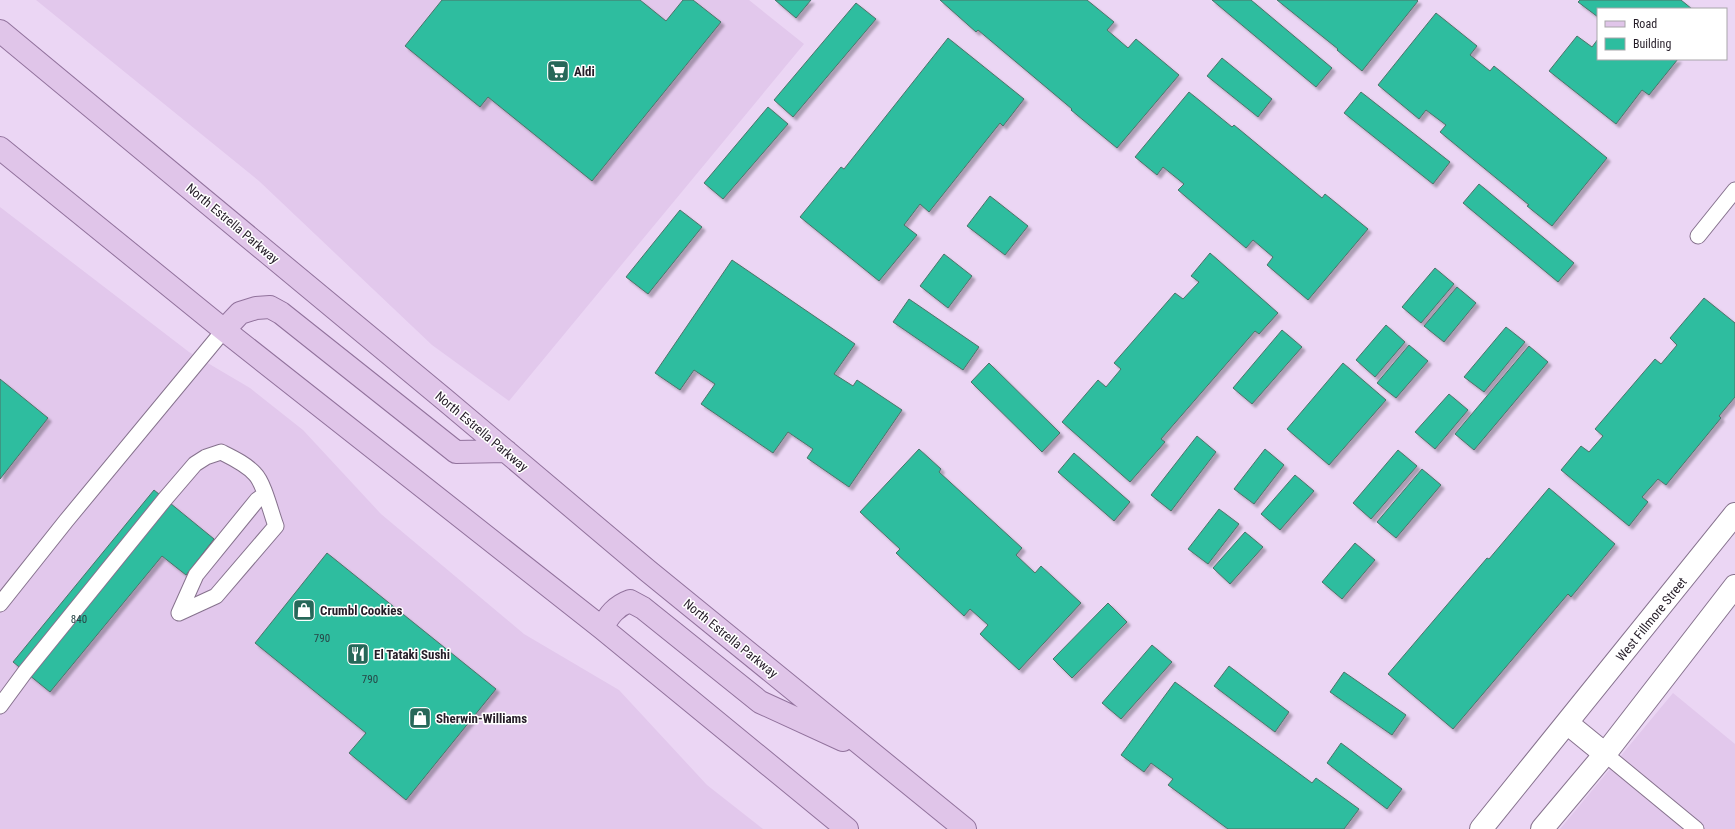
<svg xmlns="http://www.w3.org/2000/svg" width="1735" height="829" viewBox="0 0 1735 829" font-family="'Roboto Condensed',sans-serif">
	<style>
		.built { fill: #e2c8ec }
		.building { fill: #2dbd9f; stroke: #4d7369; filter: url(#shadow) }
		.lines { fill: none; stroke-linecap: round; stroke-linejoin: round }
		.lane-casing { stroke: #86728d; stroke-width: 17 }
		.street-casing { stroke: #86728d; stroke-width: 24 }
		.primary-casing { stroke: #91729c; stroke-width: 24 }
		.lane { stroke: #fff; stroke-width: 15 }
		.street { stroke: #fff; stroke-width: 22 }
		.primary { stroke: #e0c5e9; stroke-width: 22 }
		.labels { text-anchor: middle; stroke-width: 3; stroke-linejoin: round; paint-order: stroke }
		.number-label { font-size: 11px; fill: #274546 }
		.poi-label { font-size: 13px; font-weight: bold; fill: #251d28; stroke: #fff; text-anchor: start }
		.street-label { font-size: 13px; fill: #251d28; stroke: #fff }
	</style>
	<defs>
		<filter id="shadow"><feDropShadow dx="3.5" dy="3.5" stdDeviation="1" flood-color="#0004"/></filter>
	</defs>
	<rect width="100%" height="100%" fill="#ebd6f4"/>
	<!-- built -->
	<path class="built" d="M 36,0 L 749,0 L 804,44 L 509,401 L 432,345 L 259,181 Z
		M 0,207 L 189,352 L 250,388 L 303,430 L 381,514 L 524,634 L 619,690 L 707,785 L 763,829 L 0,829 Z
		M 1673,693 L 1735,744 L 1735,829 L 1560,829 Z"/>
	<!-- building -->
	<path class="building" d="M 442,0 L 640,0 L 666,21 L 683,0 L 693,0 L 721,22 L 592,181 L 488,97 L 480,107 L 405,46 Z
		M 775,0 L 811,0 L 796,18 Z
		M 940,0 L 1087,0 L 1114,22 L 1107,30 L 1128,48 L 1136,39 L 1179,75 L 1117,148 L 1071,110 L 1072,109 L 978,30 L 976,32 Z
		M 1212,0 L 1251,0 L 1332,68 L 1316,87 Z
		M 1277,0 L 1417,0 L 1418,1 L 1362,71 L 1337,50 L 1338,49 Z
		M 1580,0 L 1681,0 L 1692,9 L 1598,9 L 1598,17 L 1578,2 Z
		M 856,3 L 876,19 L 793,117 L 774,100 Z
		M 1436,13 L 1477,46 L 1470,55 L 1490,71 L 1494,66 L 1607,158 L 1552,226 L 1527,206 L 1529,205 L 1440,132 L 1446,125 L 1426,110 L 1419,119 L 1378,85 Z
		M 1577,36 L 1592,47 L 1598,39 L 1598,59 L 1678,59 L 1649,95 L 1642,90 L 1616,124 L 1549,71 Z
		M 948,38 L 1024,99 L 1003,126 L 1000,123 L 929,212 L 920,204 L 904,225 L 917,235 L 879,281 L 800,217 L 841,167 L 844,169 Z
		M 1222,58 L 1272,99 L 1258,117 L 1207,76 Z
		M 1189,92 L 1232,127 L 1234,125 L 1322,198 L 1325,194 L 1368,229 L 1308,300 L 1267,265 L 1273,257 L 1253,240 L 1246,248 L 1178,190 L 1184,184 L 1163,167 L 1157,175 L 1135,157 Z
		M 1361,92 L 1450,162 L 1433,184 L 1344,113 Z
		M 768,107 L 788,124 L 723,199 L 704,183 Z
		M 1479,184 L 1574,263 L 1558,282 L 1463,203 Z
		M 990,196 L 1028,226 L 1005,255 L 967,226 Z
		M 680,210 L 702,227 L 648,294 L 626,277 Z
		M 1210,253 L 1278,313 L 1259,334 L 1255,331 L 1161,439 L 1165,442 L 1130,482 L 1062,422 L 1098,380 L 1106,387 L 1121,369 L 1114,363 L 1175,293 L 1183,299 L 1199,282 L 1191,276 Z
		M 944,254 L 972,276 L 948,308 L 920,286 Z
		M 732,260 L 855,344 L 834,374 L 853,386 L 857,380 L 902,410 L 849,487 L 807,458 L 813,449 L 788,432 L 773,453 L 701,404 L 715,384 L 694,370 L 680,390 L 655,373 Z
		M 1435,268 L 1454,284 L 1421,323 L 1402,307 Z
		M 1457,287 L 1476,303 L 1444,342 L 1424,326 Z
		M 1704,298 L 1735,323 L 1735,397 L 1719,416 L 1721,418 L 1666,485 L 1658,479 L 1642,497 L 1648,502 L 1629,526 L 1561,470 L 1581,446 L 1589,452 L 1603,436 L 1595,429 L 1655,359 L 1661,364 L 1677,345 L 1670,338 Z
		M 909,299 L 979,347 L 963,370 L 893,322 Z
		M 1386,325 L 1405,342 L 1375,377 L 1356,360 Z
		M 1506,327 L 1525,342 L 1484,392 L 1464,377 Z
		M 1282,330 L 1302,347 L 1252,404 L 1233,388 Z
		M 1409,345 L 1428,361 L 1396,398 L 1377,383 Z
		M 1529,346 L 1548,362 L 1474,450 L 1455,434 Z
		M 989,363 L 1060,433 L 1042,452 L 971,382 Z
		M 1343,363 L 1386,400 L 1329,465 L 1287,429 Z
		M 0,379 L 48,418 L 0,479 Z
		M 1449,394 L 1468,410 L 1435,449 L 1415,432 Z
		M 1197,436 L 1216,452 L 1171,511 L 1151,495 Z
		M 919,449 L 941,469 L 939,472 L 1022,548 L 1016,555 L 1035,573 L 1041,566 L 1081,603 L 1019,670 L 980,634 L 988,625 L 970,609 L 964,616 L 896,553 L 900,549 L 860,512 Z
		M 1265,449 L 1284,465 L 1254,504 L 1234,489 Z
		M 1398,450 L 1417,466 L 1371,519 L 1353,503 Z
		M 1074,453 L 1130,502 L 1114,521 L 1058,472 Z
		M 1422,469 L 1441,485 L 1396,538 L 1377,522 Z
		M 1295,475 L 1314,491 L 1280,530 L 1261,514 Z
		M 1549,488 L 1615,544 L 1571,597 L 1568,594 L 1453,729 L 1388,674 L 1487,558 L 1489,559 Z
		M 154,490 L 214,539 L 186,575 L 162,556 L 50,692 L 13,662 Z
		M 1219,509 L 1239,524 L 1208,564 L 1188,549 Z
		M 1245,532 L 1263,547 L 1230,584 L 1213,568 Z
		M 1355,543 L 1375,560 L 1342,599 L 1322,582 Z
		M 327,553 L 496,689 L 406,800 L 349,753 L 366,733 L 255,643 Z
		M 1108,603 L 1127,622 L 1072,678 L 1053,659 Z
		M 1152,645 L 1172,662 L 1121,719 L 1102,703 Z
		M 1229,666 L 1289,712 L 1275,732 L 1214,686 Z
		M 1344,672 L 1406,715 L 1392,735 L 1330,692 Z
		M 1175,682 L 1312,783 L 1316,778 L 1359,809 L 1344,829 L 1228,829 L 1168,785 L 1173,779 L 1151,763 L 1144,772 L 1121,755 Z
		M 1341,743 L 1402,789 L 1387,809 L 1327,763 Z"/>
	<g class="lines">
		<!-- lane casing -->
		<g class="lane-casing">
			<path id="lane" d="M 1698,236 L 1735,190
				M 0,604 L 66,521 L 224,330
				M 179,613 L 196,575 L 257,500 L 265,494
				M 0,706 L 25,672 L 165,499 L 195,464 L 206,457 L 221,452 C 233,458 246,464 255,474 C 264,483 271,513 276,526 L 216,596 L 179,613
				M 1605,754 L 1696,829"/>
		</g>
		<!-- street casing -->
		<g class="street-casing">
			<path id="street" d="M 1567,723 L 1605,754
				M 1481,829 L 1735,514
				M 1542,829 L 1605,754 L 1735,586"/>
		</g>
		<!-- primary casing -->
		<g class="primary-casing">
			<path id="primary" d="M 0,31 L 444,399 L 648,571 L 965,829
				M 0,148 L 224,330 L 602,628 L 847,829
				M 224,330 L 240,313 L 256,308 L 270,307 L 281,313 L 456,452 L 506,451
				M 602,628 C 609,615 616,606 630,601 L 643,608 L 760,702 L 843,740"/>
		</g>
		<!-- lane -->
		<use href="#lane" class="lane"/>
		<!-- street -->
		<use href="#street" class="street"/>
		<!-- primary -->
		<use href="#primary" class="primary"/>
	</g>
	<!-- icons -->
	<defs>
		<g id="supermarket-square" transform="scale(1.15)"><rect x="-9" y="-9" width="18" height="18" rx="4" fill="#266859" stroke="#fff"/><path d="M-6-5.5h2.5l.6 2H6L4.5 2H-2.5L-4.4-4H-6ZM-1.5 3.2a1.3 1.3 0 1 0 .1 0ZM3 3.2a1.3 1.3 0 1 0 .1 0Z" fill="#fff"/></g>
		<g id="shop-square" transform="scale(1.15)"><rect x="-9" y="-9" width="18" height="18" rx="4" fill="#266859" stroke="#fff"/><path d="M-5-2.5h2.3a2.7 3.5 0 0 1 5.4 0H5L5.5 6h-11ZM-1.5-2.5h3a1.5 2.3 0 0 0-3 0Z" fill="#fff"/></g>
		<g id="restaurant-square" transform="scale(1.15)"><rect x="-9" y="-9" width="18" height="18" rx="4" fill="#266859" stroke="#fff"/><path d="M-5-6h1v4h1v-4h1v4h1v-4h1v5L-1.5 .5V6h-2V.5L-5-1ZM5-6V6H3V1.5H1.5Q1.5-4 5-6Z" fill="#fff"/></g>
	</defs>
	<g fill-rule="evenodd">
		<use href="#supermarket-square" x="558" y="71"/>
		<use href="#shop-square" x="304" y="610"/>
		<use href="#restaurant-square" x="358" y="654"/>
		<use href="#shop-square" x="420" y="718"/>
	</g>
	<g class="labels">
		<!-- number labels -->
		<g class="number-label">
			<text x="79" y="623">840</text>
			<text x="322" y="642">790</text>
			<text x="370" y="683">790</text>
		</g>
		<!-- poi labels -->
		<g class="poi-label">
			<text x="574" y="76">Aldi</text>
			<text x="320" y="615">Crumbl Cookies</text>
			<text x="374" y="659">El Tataki Sushi</text>
			<text x="436" y="723">Sherwin-Williams</text>
		</g>
		<!-- street labels -->
		<g class="street-label">
			<text transform="translate(233 223) rotate(40)" y="5">North Estrella Parkway</text>
			<text transform="translate(482 431) rotate(40)" y="5">North Estrella Parkway</text>
			<text transform="translate(1651 619) rotate(-51)" y="5">West Fillmore Street</text>
			<text transform="translate(731 638) rotate(39)" y="5">North Estrella Parkway</text>
		</g>
	</g>
	<!-- legend -->
	<rect x="1597" y="8" width="130" height="52" fill="#ffffff" stroke="#a8a5a9"/>
	<rect x="1605" y="21" width="20" height="6" fill="#e0c5e9" stroke="#a8a5a9"/>
	<text x="1633" y="28" font-size="12" fill="#251d28">Road</text>
	<rect x="1605" y="38" width="20" height="12" fill="#2dbd9f" stroke="#a8a5a9"/>
	<text x="1633" y="48" font-size="12" fill="#251d28">Building</text>
</svg>
